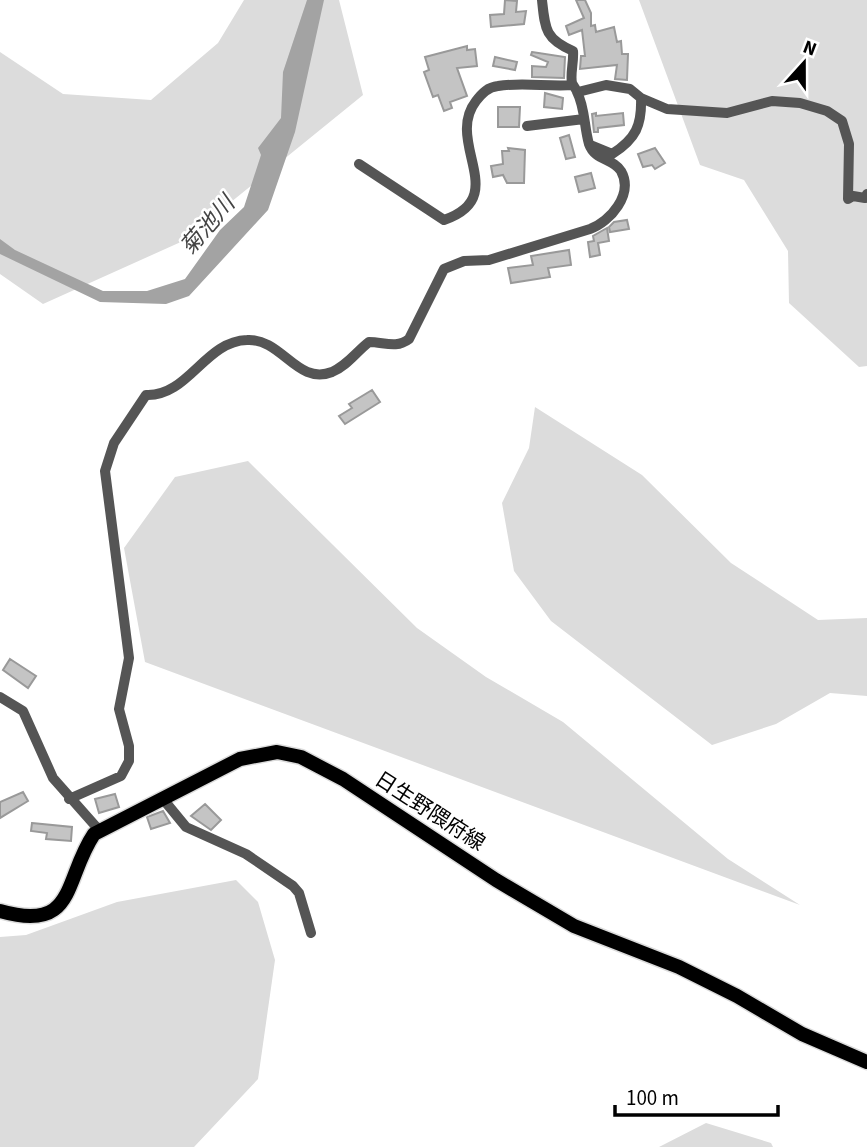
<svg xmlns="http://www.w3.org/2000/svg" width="867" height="1147" viewBox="0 0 867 1147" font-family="'Source Sans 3','Noto Sans JP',sans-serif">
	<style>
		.green { fill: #dcdcdc }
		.water { fill: #a3a3a3 }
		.building { fill: #c4c4c4; stroke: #999; stroke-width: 2 }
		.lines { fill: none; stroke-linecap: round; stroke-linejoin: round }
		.major-casing { stroke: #dbdbdb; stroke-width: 17 }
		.minor { stroke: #555; stroke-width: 10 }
		.major { stroke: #000; stroke-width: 14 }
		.labels { text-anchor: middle; stroke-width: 5; stroke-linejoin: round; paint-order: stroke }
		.street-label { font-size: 21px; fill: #000; stroke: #fff }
		.water-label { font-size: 23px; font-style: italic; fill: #444; stroke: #fff }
	</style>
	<rect width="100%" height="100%" fill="#fff"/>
	<!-- green -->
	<path class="green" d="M 244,0 L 339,0 L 363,95 L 183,241 L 43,304 L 0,274 L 0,52 L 63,94 L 151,100 L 218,43 Z
		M 639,0 L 867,0 L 867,366 L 859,367 L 789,303 L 788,251 L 744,180 L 700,165 Z
		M 535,407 L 642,475 L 731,563 L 818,620 L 867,618 L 867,696 L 830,693 L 776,724 L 712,745 L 551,621 L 514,571 L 502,503 L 529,448 Z
		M 248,461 L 417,628 L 486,677 L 563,722 L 728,859 L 800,905 L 145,662 L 124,548 L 175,477 Z
		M 236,880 L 258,902 L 275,960 L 258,1079 L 194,1147 L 0,1147 L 0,937 L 26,935 L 117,902 Z
		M 706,1123 L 771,1143 L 773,1147 L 659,1147 Z"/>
	<!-- water -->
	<path class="water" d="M 307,0 L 324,0 L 295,132 L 268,210 L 189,296 L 166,304 L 100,302 L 0,254 L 0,239 L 15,250 L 103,291 L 147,291 L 185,279 L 220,230 L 244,207 L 261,155 L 258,148 L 281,118 L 283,72 Z"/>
	<!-- building -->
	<path class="building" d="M 505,0 L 517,1 L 516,12 L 526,11 L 524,24 L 491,27 L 490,15 L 504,14 Z
		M 576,0 L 585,0 L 591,13 L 591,26 L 595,25 L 596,32 L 614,27 L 617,42 L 621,41 L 622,54 L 628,54 L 627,80 L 615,79 L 617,65 L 580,69 L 581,56 L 585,56 L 582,30 L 569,35 L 566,26 L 584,18 Z
		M 467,46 L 467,50 L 475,49 L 477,66 L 457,68 L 467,96 L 450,102 L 452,108 L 444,111 L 438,95 L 433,97 L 424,72 L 429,70 L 425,57 Z
		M 532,52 L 565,57 L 564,78 L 532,77 L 532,66 L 546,67 L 548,62 L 531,55 Z
		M 495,57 L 517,62 L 515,70 L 493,66 Z
		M 545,93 L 563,98 L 562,109 L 544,107 Z
		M 498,107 L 520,107 L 519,127 L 498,127 Z
		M 596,113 L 596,116 L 623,113 L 624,125 L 598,128 L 598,132 L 594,132 L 592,114 Z
		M 569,135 L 575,157 L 566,159 L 560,138 Z
		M 508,148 L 525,150 L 524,183 L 507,183 L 503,175 L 493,177 L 491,166 L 503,164 L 502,151 L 509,151 Z
		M 655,148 L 665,163 L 655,169 L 652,165 L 643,167 L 638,154 Z
		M 591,173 L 595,188 L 579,192 L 575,177 Z
		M 627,220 L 629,229 L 610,232 L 609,227 L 614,222 Z
		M 607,228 L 609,241 L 598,243 L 600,255 L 590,257 L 588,242 L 594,241 L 593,236 Z
		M 569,250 L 571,265 L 548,268 L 550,277 L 511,283 L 508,268 L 533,265 L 531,256 Z
		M 372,390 L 380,402 L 345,424 L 339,416 L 352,408 L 349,404 Z
		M 10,659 L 36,676 L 28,688 L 3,670 Z
		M 23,792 L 28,801 L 0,818 L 0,802 Z
		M 115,794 L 119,807 L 99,813 L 95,799 Z
		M 205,804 L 221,820 L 211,830 L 191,816 Z
		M 163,811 L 170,823 L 151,829 L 147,817 Z
		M 32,823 L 72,827 L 71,841 L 46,839 L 47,833 L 31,831 Z"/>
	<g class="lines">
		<!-- major casing -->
		<g class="major-casing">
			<path id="major" d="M 0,911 C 77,933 63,880 94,834 L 240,759 L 277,752 L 301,757 L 343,779 L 496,880 L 574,926 L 679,967 L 737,996 L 802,1034 L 867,1062"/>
		</g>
		<!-- minor -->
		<path class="minor" d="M 578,92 L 606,85 L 630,89 L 641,98 L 667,109 L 727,113 L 772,101 L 800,103 L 827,111 L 842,121 L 849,144 L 848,199 L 853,196 L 865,198 L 867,194
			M 527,126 L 584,119
			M 590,145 L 612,154 C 636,139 642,125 641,98
			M 359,164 L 444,220 C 512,197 444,142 476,101 C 482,93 488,87 498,86 C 522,82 549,87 573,85
			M 0,697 L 23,711 L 53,778 L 99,830
			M 69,799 L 121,776 L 129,761 L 129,746 L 119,709 L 129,658 L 105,471 L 114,443 L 146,395 C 188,397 205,341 247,340 C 282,338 297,386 332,372 C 348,365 356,352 369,342 C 384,342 396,349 409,339 L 444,269 L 464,261 L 489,260 L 590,229 C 610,222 634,194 621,171 C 613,158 595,161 589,144 C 584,127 585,107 577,92 C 577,90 572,84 572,83 C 570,74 574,61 573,51 C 545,39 545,29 542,0
			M 163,799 L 186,827 L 246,854 L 293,886 L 299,893 L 311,933"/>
		<!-- major -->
		<use href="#major" class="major"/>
	</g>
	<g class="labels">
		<!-- street labels -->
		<g class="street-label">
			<text transform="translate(430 811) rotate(33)" y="7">日生野隈府線</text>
		</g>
		<!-- water labels -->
		<g class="water-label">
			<text transform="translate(207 225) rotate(-49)" y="8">菊池川</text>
		</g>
	</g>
	<!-- north arrow -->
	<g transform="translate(804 63) rotate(21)" stroke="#ffffff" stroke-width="5" paint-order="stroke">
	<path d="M0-5L12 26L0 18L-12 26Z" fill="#000000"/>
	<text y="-10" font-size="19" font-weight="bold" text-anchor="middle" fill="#000000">N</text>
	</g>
	<!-- scale -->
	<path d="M615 1105v10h163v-10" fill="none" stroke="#000000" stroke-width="3.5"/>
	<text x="626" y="1105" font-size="21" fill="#000000" stroke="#ffffff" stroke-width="5" paint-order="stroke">100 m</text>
</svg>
